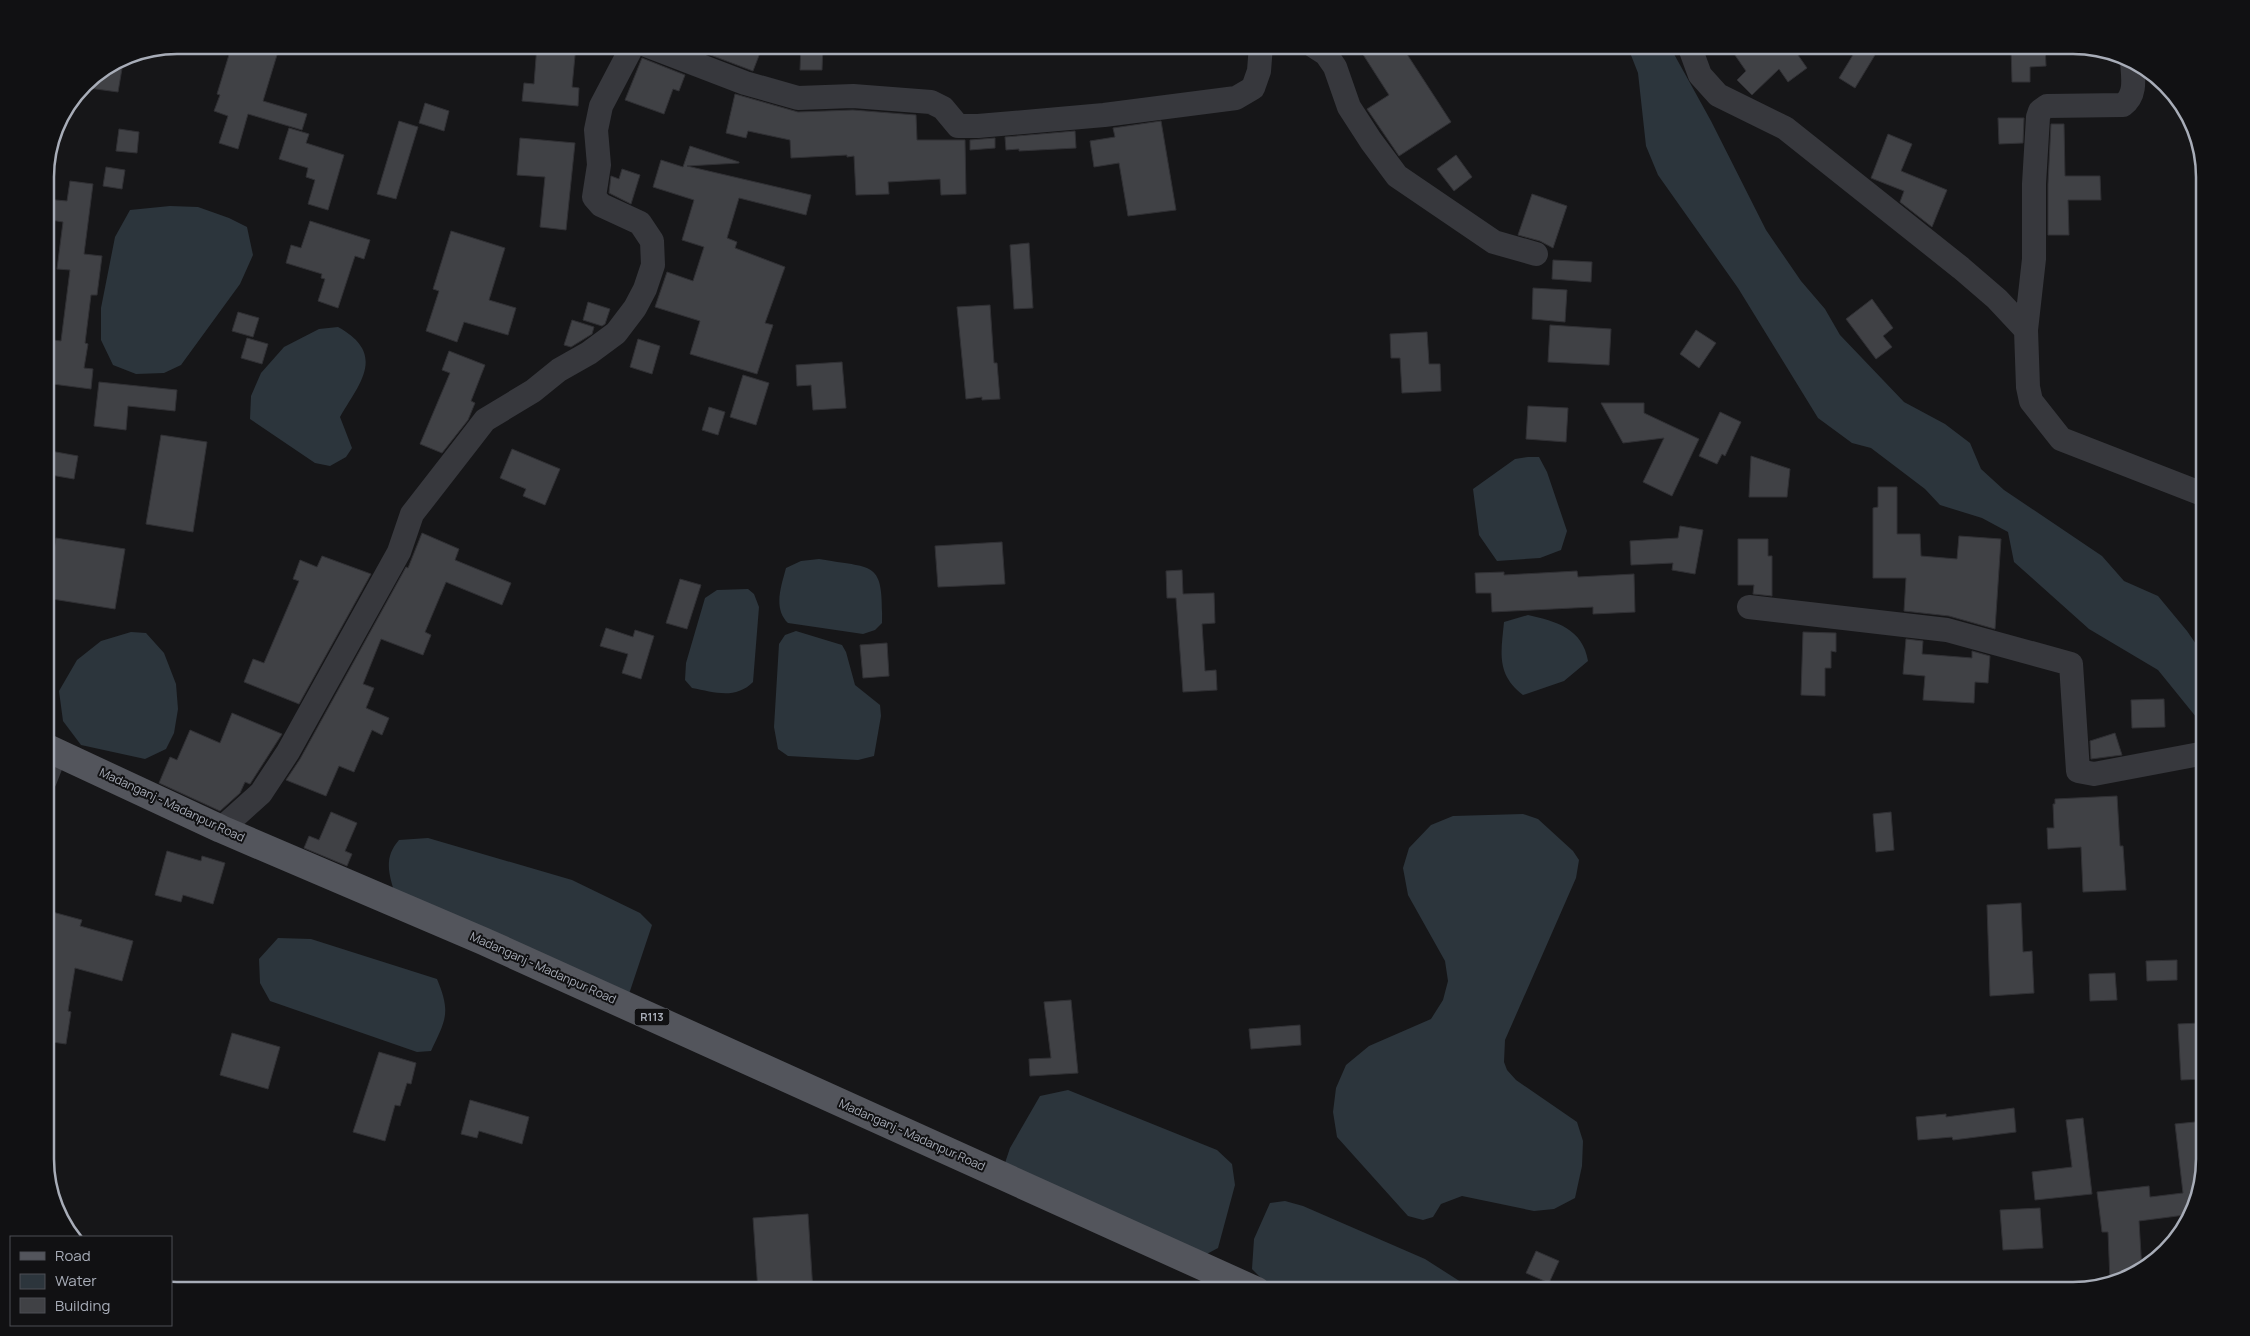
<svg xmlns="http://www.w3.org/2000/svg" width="2250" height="1336" viewBox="0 0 2250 1336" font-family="Manrope,sans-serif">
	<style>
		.water { fill: #2c353c }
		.building { fill: #404145; stroke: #303034 }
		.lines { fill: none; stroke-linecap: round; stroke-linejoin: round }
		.street { stroke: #37383d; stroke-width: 24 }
		.primary { stroke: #53555c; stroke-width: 28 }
		.labels { text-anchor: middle; stroke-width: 4; stroke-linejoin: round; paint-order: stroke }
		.shield { fill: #111113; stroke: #7b7e86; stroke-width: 1 }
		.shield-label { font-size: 11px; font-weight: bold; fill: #a8adb8 }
		.street-label { font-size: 12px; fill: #a8adb8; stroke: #111113 }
		.rim { fill: none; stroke: #a8adb8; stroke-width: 2.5 }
	</style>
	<rect width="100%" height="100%" fill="#161618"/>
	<!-- water -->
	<path class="water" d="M 1627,45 L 1669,45 L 1711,121 L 1766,230 L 1801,281 L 1825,309 L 1840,335 L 1904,402 L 1945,424 L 1970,443 L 1981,469 L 2004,490 L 2102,556 L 2124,581 L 2158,596 L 2187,631 L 2205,657 L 2205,728 L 2158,670 L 2089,629 L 2014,562 L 2008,532 L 1982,518 L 1940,505 L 1925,489 L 1871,448 L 1852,443 L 1818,418 L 1738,288 L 1658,175 L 1646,146 L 1638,73 Z
		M 170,206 L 198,207 L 229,218 L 247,227 L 253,255 L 240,284 L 181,365 L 164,373 L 136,374 L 113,365 L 101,340 L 101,308 L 115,237 L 130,210 Z
		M 338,327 C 387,354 360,383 340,417 L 352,448 L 346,457 L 330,466 L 315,463 L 250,419 L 251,396 L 261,373 L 284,347 L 319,329 Z
		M 1528,457 L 1539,457 L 1547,472 L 1567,531 L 1561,550 L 1540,558 L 1497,561 L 1479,535 L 1473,489 L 1515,459 Z
		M 819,559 C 876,569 883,560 882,623 L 875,630 L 863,634 L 788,623 C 773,608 781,587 786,568 L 801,561 Z
		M 748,589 L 754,594 L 759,607 L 753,682 C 735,700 714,692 692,688 L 685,680 L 686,663 L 705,598 L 717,590 Z
		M 1528,615 C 1556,621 1583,629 1588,661 L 1564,681 L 1523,695 C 1496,674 1501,653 1504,622 Z
		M 796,631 L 842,645 L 846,652 L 855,685 L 880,705 L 881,716 L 874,756 L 858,760 L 788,756 L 778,749 L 774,727 L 779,644 L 785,635 Z
		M 131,632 L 146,633 L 164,653 L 176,684 L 178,709 L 174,733 L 166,749 L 145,759 L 81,745 L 63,721 L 59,691 L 77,660 L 101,641 Z
		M 1523,814 L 1538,819 L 1573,851 L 1579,860 L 1576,878 L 1505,1040 L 1504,1062 L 1507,1070 L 1516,1080 L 1577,1122 L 1583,1141 L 1582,1166 L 1575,1198 L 1554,1209 L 1534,1211 L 1462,1196 L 1441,1204 L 1433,1217 L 1423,1220 L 1408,1216 L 1337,1137 L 1333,1112 L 1336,1088 L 1346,1065 L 1369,1046 L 1431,1019 L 1443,1000 L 1448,981 L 1445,961 L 1408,895 L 1403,868 L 1409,848 L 1431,825 L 1453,816 Z
		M 428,838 L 572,880 L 640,913 L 652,925 L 629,994 L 396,897 C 389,875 383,858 399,840 Z
		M 278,938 L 311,939 L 437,979 C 451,1013 446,1019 431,1051 L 417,1052 L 270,1001 L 260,983 L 259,959 Z
		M 1068,1090 L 1217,1150 L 1232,1164 L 1235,1185 L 1218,1248 L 1203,1256 L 1004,1166 L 1010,1148 L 1040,1096 Z
		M 1285,1201 L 1303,1206 L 1425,1259 L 1475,1291 L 1289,1291 L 1264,1281 L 1252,1269 L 1254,1239 L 1270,1203 Z"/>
	<!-- building -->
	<path class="building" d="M 232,45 L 280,45 L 263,101 L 307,114 L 302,130 L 248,114 L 238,149 L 219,143 L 228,116 L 214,111 L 220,95 L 217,94 Z
		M 537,45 L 576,45 L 572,87 L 579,88 L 578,106 L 522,101 L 524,83 L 534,84 Z
		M 684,45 L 763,45 L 753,71 Z
		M 801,45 L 823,45 L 822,70 L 800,70 Z
		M 1357,45 L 1401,45 L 1451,122 L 1399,156 L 1367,109 L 1389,95 Z
		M 1728,45 L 1791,45 L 1807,68 L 1788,82 L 1779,69 L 1752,95 L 1737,80 L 1746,71 Z
		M 1859,45 L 1881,45 L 1855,88 L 1839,78 Z
		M 2011,45 L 2045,45 L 2046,66 L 2030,67 L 2030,82 L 2012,82 Z
		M 124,57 L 118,92 L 81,87 L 84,83 Z
		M 642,58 L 685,75 L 679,91 L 673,89 L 664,114 L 625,100 Z
		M 735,94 L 798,112 L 853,110 L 916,115 L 917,140 L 965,140 L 966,194 L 941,195 L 940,179 L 888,182 L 889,194 L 856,195 L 854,156 L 847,157 L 847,155 L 791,158 L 790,140 L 748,131 L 746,138 L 726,133 Z
		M 425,103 L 449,111 L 444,131 L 419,123 Z
		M 1998,118 L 2024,118 L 2023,143 L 1999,144 Z
		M 399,121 L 418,127 L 396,199 L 377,194 Z
		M 1161,121 L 1176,210 L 1128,216 L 1119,163 L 1094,167 L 1090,141 L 1115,137 L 1113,128 Z
		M 2051,124 L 2064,124 L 2065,176 L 2100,176 L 2101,200 L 2068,200 L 2069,235 L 2048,235 L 2048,184 Z
		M 289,128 L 309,134 L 306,143 L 344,155 L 328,210 L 308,204 L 315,180 L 306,177 L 308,168 L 279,159 Z
		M 119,129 L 139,132 L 137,153 L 116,151 Z
		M 1075,131 L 1076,148 L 1019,151 L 1019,149 L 1006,150 L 1005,137 Z
		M 1888,134 L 1912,144 L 1901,171 L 1947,190 L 1932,227 L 1900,202 L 1904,191 L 1871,178 Z
		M 520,138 L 575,143 L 566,230 L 540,227 L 545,177 L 517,175 Z
		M 995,138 L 995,148 L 970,150 L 970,140 Z
		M 690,146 L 739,162 L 739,163 L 687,166 L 811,195 L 806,215 L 739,198 L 727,238 L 737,242 L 735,248 L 785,267 L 765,323 L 773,325 L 757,374 L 690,354 L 700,321 L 655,307 L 667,272 L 693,281 L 704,247 L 682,240 L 694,200 L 653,187 L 661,160 L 683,167 Z
		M 1456,155 L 1472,177 L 1454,191 L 1437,169 Z
		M 106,167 L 125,170 L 122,189 L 103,186 Z
		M 622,169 L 640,175 L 631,204 L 609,193 L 611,176 L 619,179 Z
		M 70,181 L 93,184 L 84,254 L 102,256 L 97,295 L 91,295 L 85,343 L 88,344 L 84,368 L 93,369 L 91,389 L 45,383 L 45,339 L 61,341 L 70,270 L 57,269 L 63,222 L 45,219 L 45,199 L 67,201 Z
		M 1532,194 L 1567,206 L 1553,248 L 1540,241 L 1518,235 Z
		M 310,221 L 370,240 L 364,259 L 355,256 L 338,308 L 318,301 L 325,279 L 321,278 L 322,274 L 286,263 L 291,245 L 301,248 Z
		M 451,231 L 505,248 L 489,300 L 516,308 L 508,335 L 464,322 L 457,342 L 426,331 L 439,291 L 433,289 Z
		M 1029,243 L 1033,308 L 1014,309 L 1010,245 Z
		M 1553,260 L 1592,262 L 1591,282 L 1552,279 Z
		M 1533,288 L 1567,290 L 1565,322 L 1532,319 Z
		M 1872,299 L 1893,328 L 1883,336 L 1892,347 L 1876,359 L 1846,319 Z
		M 588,302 L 610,309 L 605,324 L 602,326 L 583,320 Z
		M 990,305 L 994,363 L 997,363 L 1000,399 L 982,400 L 982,397 L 966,399 L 957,307 Z
		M 238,312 L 259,318 L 253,337 L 232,331 Z
		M 572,320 L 594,327 L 592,334 L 571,347 L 564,345 Z
		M 1550,325 L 1611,329 L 1609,365 L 1548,362 Z
		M 1696,330 L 1716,343 L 1699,368 L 1680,354 Z
		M 1427,332 L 1429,364 L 1440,364 L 1441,391 L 1402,393 L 1400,358 L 1391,358 L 1390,334 Z
		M 247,338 L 268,344 L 262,364 L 241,358 Z
		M 638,339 L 660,346 L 652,374 L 630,367 Z
		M 449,351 L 485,365 L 471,401 L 475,403 L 468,420 L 442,453 L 420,444 L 450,373 L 442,370 Z
		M 842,362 L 846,408 L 813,410 L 811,385 L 797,386 L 796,365 Z
		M 743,375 L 769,383 L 756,425 L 730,417 Z
		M 99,382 L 177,390 L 175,411 L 128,406 L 126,430 L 94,426 Z
		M 1601,403 L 1644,403 L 1644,413 L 1699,439 L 1672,496 L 1643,482 L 1664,438 L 1623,443 Z
		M 1528,406 L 1568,408 L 1566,442 L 1526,439 Z
		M 709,407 L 725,412 L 718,435 L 702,430 Z
		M 1720,412 L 1741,422 L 1725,456 L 1722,454 L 1717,464 L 1699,456 Z
		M 161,435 L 207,442 L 193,532 L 146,524 Z
		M 512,449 L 560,469 L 545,505 L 523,496 L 526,489 L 500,478 Z
		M 45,450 L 78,456 L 74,479 L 45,474 Z
		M 1751,456 L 1790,469 L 1787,497 L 1749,497 Z
		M 1878,487 L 1897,487 L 1897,534 L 1920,534 L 1921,556 L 1957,559 L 1959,536 L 2001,539 L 1995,629 L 1949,616 L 1904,611 L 1906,578 L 1873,578 L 1873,508 L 1878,507 Z
		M 1680,526 L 1703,530 L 1695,574 L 1672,570 L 1673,563 L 1631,565 L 1630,541 L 1678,538 Z
		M 422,533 L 459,549 L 455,560 L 511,583 L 502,605 L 446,582 L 425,632 L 431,635 L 423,655 L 381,639 L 363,684 L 374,688 L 366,708 L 389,718 L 382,735 L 372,730 L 354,772 L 339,766 L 326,796 L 286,780 L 300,759 L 406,567 L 408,568 Z
		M 56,538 L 125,549 L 115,609 L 46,598 Z
		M 1738,539 L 1768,539 L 1768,556 L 1772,556 L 1772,596 L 1753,594 L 1754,585 L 1738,585 Z
		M 1002,542 L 1005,584 L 938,587 L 935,546 Z
		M 322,556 L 371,574 L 299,704 L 244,682 L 253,659 L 264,663 L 299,581 L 293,579 L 300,560 L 317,567 Z
		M 1182,570 L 1183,594 L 1214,593 L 1215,623 L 1202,624 L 1205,671 L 1216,670 L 1217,690 L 1183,692 L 1176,598 L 1167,598 L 1166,571 Z
		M 1577,571 L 1578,577 L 1634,574 L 1635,612 L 1593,614 L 1593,607 L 1492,612 L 1491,593 L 1476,593 L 1475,573 L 1504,572 L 1504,575 Z
		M 680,579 L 701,585 L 687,629 L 666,623 Z
		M 606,628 L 633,637 L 635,630 L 654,636 L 641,679 L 622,673 L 628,654 L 600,646 Z
		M 1803,632 L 1836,633 L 1836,652 L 1831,651 L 1831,668 L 1825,668 L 1825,696 L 1801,695 Z
		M 1906,639 L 1923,641 L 1922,654 L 1972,658 L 1972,651 L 1990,656 L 1988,683 L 1975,682 L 1974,703 L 1923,700 L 1925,676 L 1903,674 Z
		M 887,643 L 889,676 L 863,678 L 860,645 Z
		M 2164,699 L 2165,727 L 2132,728 L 2131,700 Z
		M 232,713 L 282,734 L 250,784 L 245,782 L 240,793 L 220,811 L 159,783 L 170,757 L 177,760 L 190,730 L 220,743 Z
		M 2115,733 L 2122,755 L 2091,759 L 2090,741 Z
		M 2117,796 L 2120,846 L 2123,846 L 2126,890 L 2083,892 L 2081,847 L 2048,849 L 2047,828 L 2054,828 L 2053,804 L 2055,804 L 2055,799 Z
		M 331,812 L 357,823 L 345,851 L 352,854 L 347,866 L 304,848 L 309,836 L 319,840 Z
		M 1891,812 L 1894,850 L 1876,852 L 1873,814 Z
		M 167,851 L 201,861 L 202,856 L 225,863 L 213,904 L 183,895 L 181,902 L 155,895 Z
		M 2021,903 L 2023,952 L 2032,951 L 2034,993 L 1990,996 L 1987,905 Z
		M 45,910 L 82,920 L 80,926 L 133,941 L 122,981 L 75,968 L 68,1011 L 71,1012 L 66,1044 L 45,1041 Z
		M 2177,960 L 2177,980 L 2147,981 L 2146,961 Z
		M 2115,973 L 2117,1000 L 2090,1001 L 2089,974 Z
		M 1071,1000 L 1078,1073 L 1030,1076 L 1029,1059 L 1051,1058 L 1044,1002 Z
		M 2200,1023 L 2201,1050 L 2205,1050 L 2205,1079 L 2181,1080 L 2178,1024 Z
		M 1300,1025 L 1301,1045 L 1251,1049 L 1249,1029 Z
		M 232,1033 L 280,1047 L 268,1089 L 220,1075 Z
		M 379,1052 L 416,1063 L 411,1084 L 407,1083 L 400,1106 L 395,1105 L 385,1141 L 353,1132 Z
		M 470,1100 L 529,1117 L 522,1144 L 479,1131 L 477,1138 L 461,1134 Z
		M 2014,1108 L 2016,1132 L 1953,1140 L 1952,1137 L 1918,1140 L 1916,1117 L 1946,1114 L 1946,1117 Z
		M 2083,1118 L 2092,1194 L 2035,1200 L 2032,1172 L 2072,1167 L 2066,1120 Z
		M 2205,1121 L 2205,1160 L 2188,1224 L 2185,1215 L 2139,1221 L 2142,1271 L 2110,1281 L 2108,1232 L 2102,1232 L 2097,1192 L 2149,1186 L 2150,1197 L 2183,1193 L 2175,1124 Z
		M 2040,1208 L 2043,1248 L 2003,1250 L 2000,1210 Z
		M 808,1214 L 813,1291 L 758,1291 L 753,1218 Z
		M 1536,1251 L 1559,1261 L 1549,1283 L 1526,1273 Z"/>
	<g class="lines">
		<!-- street -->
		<path class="street" d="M 646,45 L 745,83 L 798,98 L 853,96 L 931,102 L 943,108 L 958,126 L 978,126 L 1104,115 L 1236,98 L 1253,88 L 1259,71 L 1261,45
			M 1312,45 L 1326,54 L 1335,67 L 1349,107 L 1371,141 L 1397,176 L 1494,242 L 1536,254
			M 1689,45 L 1700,75 L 1718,95 L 1785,128 L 1961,268 L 1997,299 L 2026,330 L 2028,387 L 2031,401 L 2061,439 L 2205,495
			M 2026,330 L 2034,259 L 2034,184 L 2038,117 L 2040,111 L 2047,106 L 2123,105 C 2137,95 2133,77 2132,61
			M 1749,607 L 1947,630 L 2071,664 L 2078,771 L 2094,774 L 2205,753
			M 45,780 L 56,752
			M 221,829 L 261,793 L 288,752 L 399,552 L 412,514 L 468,442 L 485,420 L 533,391 L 559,370 L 589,353 L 616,333 L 635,308 L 645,289 L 653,265 L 652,241 L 640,223 L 601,205 L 594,197 L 599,165 L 596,130 L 601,106 L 633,45"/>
		<!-- primary -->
		<path class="primary" d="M 45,747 L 221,829 L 483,941 L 1257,1291"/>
	</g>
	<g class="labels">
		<!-- shield labels -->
		<rect class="shield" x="634.5" y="1008.5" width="35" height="17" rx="4"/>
		<g class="shield-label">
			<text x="652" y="1021">R113</text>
		</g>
		<!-- street labels -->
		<g class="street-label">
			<text transform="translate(172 805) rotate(25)" y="4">Madanganj - Madanpur Road</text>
			<text transform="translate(543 968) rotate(24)" y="4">Madanganj - Madanpur Road</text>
			<text transform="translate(912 1135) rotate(24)" y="4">Madanganj - Madanpur Road</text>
		</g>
	</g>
	<!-- crop -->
	<path d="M0 0H2250V1336H0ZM177 54H2073A123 123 0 0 1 2196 177V1159A123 123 0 0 1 2073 1282H177A123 123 0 0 1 54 1159V177A123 123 0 0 1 177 54Z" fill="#111113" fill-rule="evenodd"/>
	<path class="rim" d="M177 54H2073A123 123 0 0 1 2196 177V1159A123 123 0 0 1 2073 1282H177A123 123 0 0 1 54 1159V177A123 123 0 0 1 177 54Z"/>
	<!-- legend -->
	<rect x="10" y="1236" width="162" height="90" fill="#111113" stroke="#4d4f55"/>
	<rect x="20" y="1252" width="25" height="8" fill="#53555c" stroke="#4d4f55"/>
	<text x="55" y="1261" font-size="15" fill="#a8adb8">Road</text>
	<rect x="20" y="1274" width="25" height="15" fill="#2c353c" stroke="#4d4f55"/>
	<text x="55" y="1286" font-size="15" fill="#a8adb8">Water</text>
	<rect x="20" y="1298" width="25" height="15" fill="#404145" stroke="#4d4f55"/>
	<text x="55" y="1311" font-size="15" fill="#a8adb8">Building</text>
</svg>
